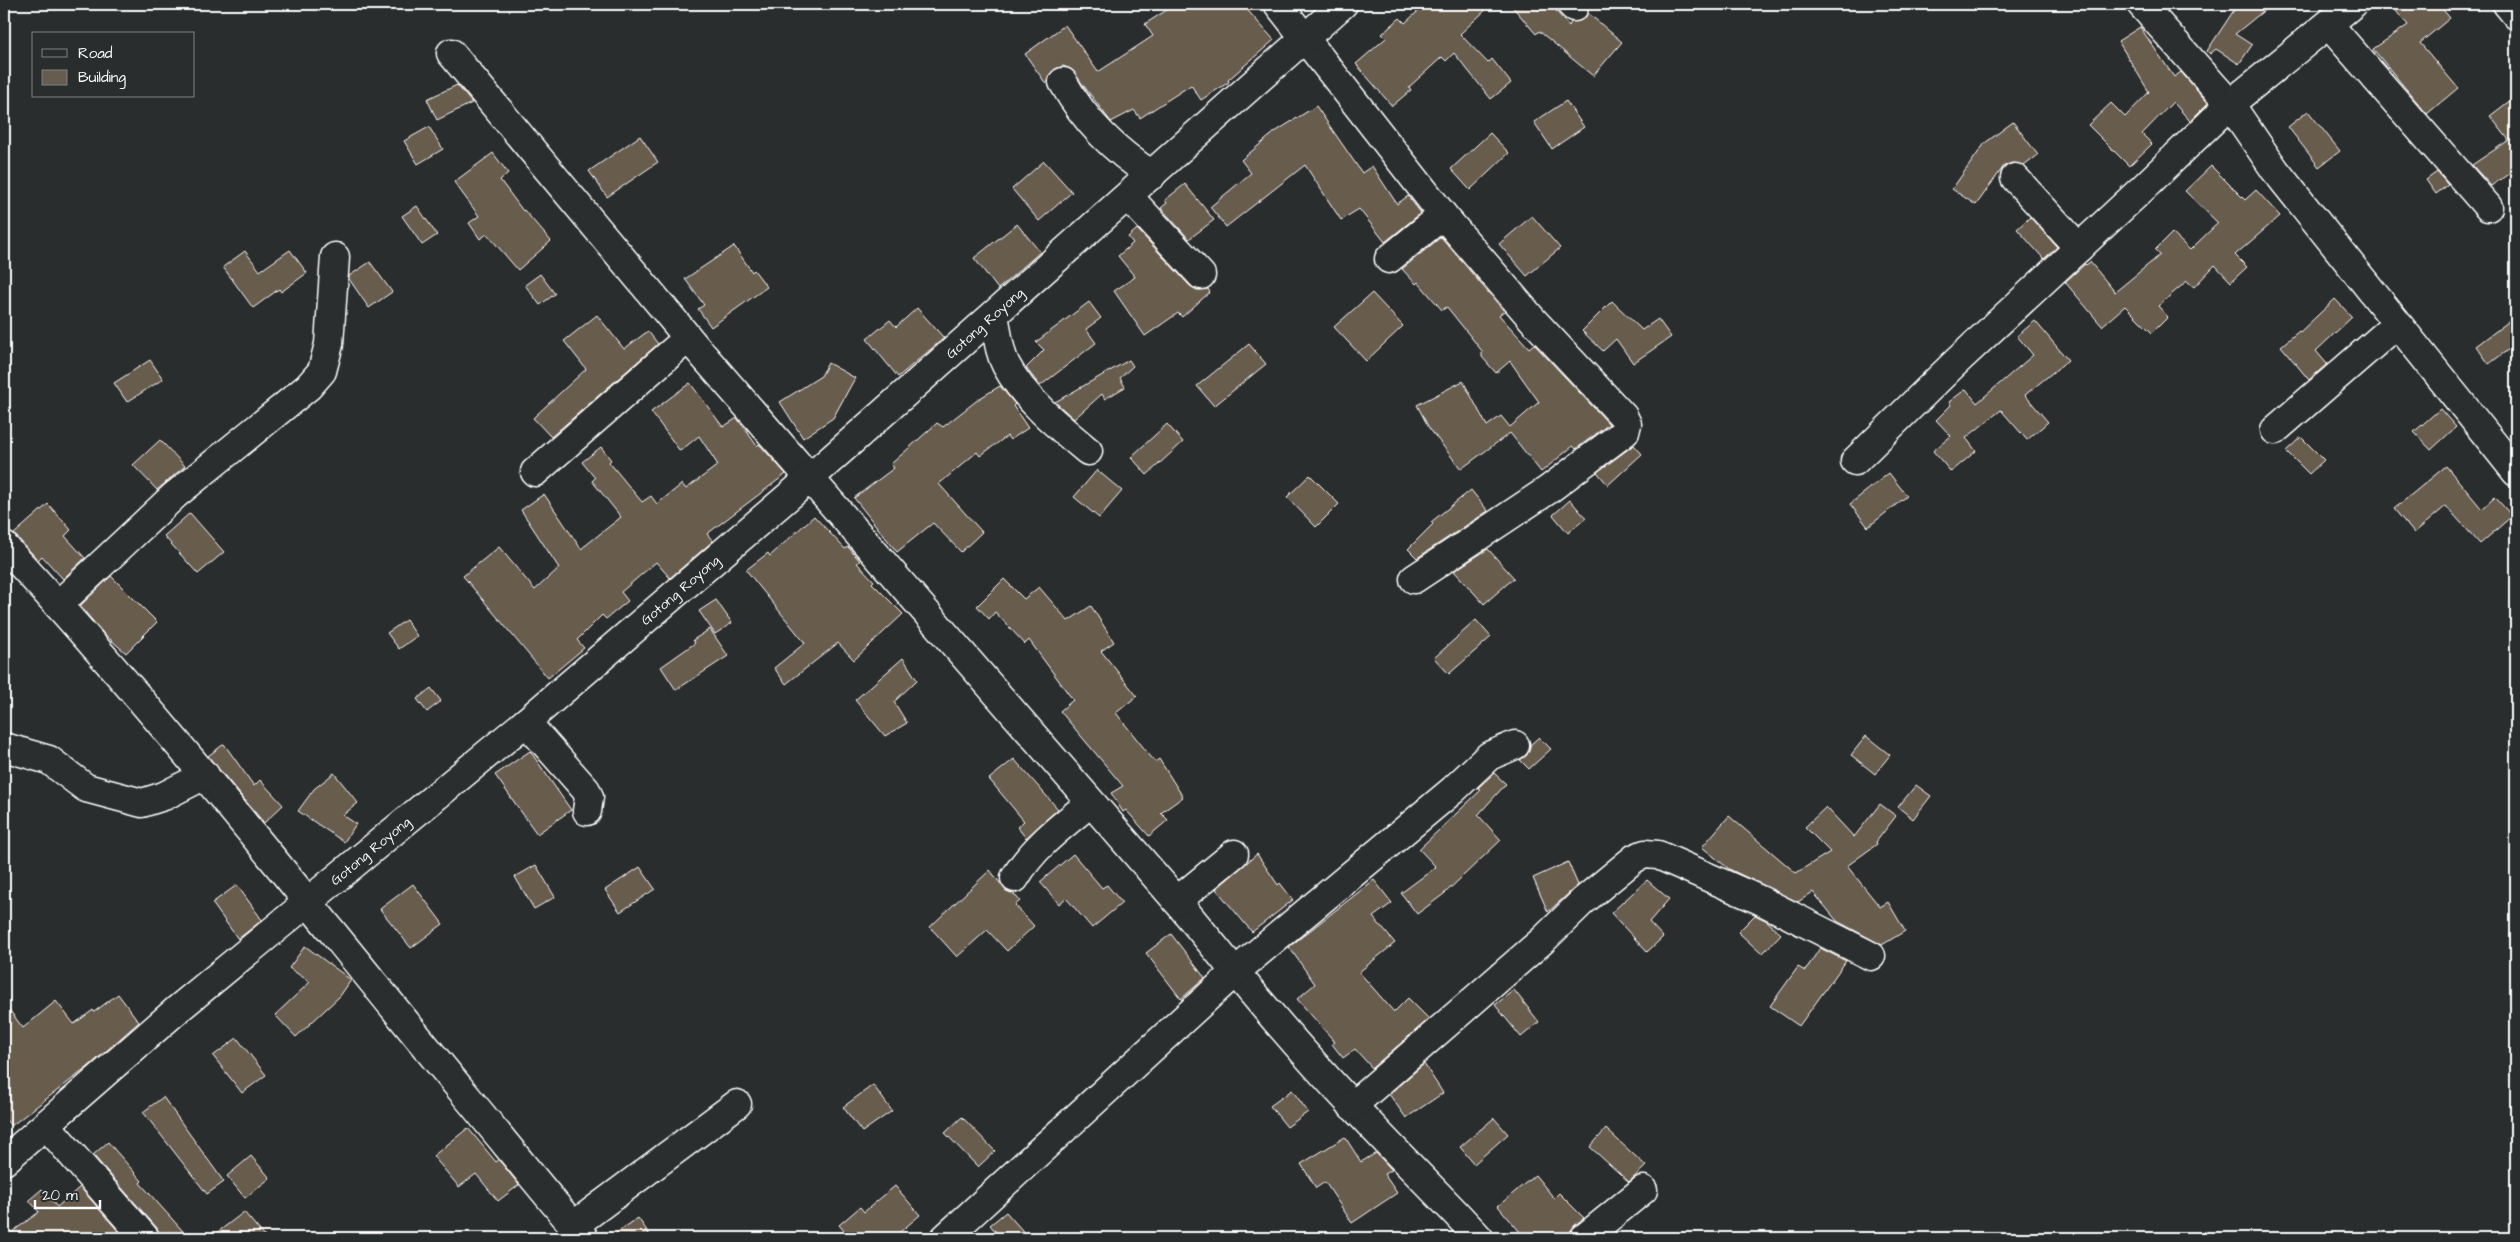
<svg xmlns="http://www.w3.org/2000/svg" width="2520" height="1242" viewBox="0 0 2520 1242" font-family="'Architects Daughter',sans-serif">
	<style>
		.building { fill: #675d4e; stroke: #fff }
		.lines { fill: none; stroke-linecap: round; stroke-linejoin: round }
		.minor-casing { stroke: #fff; stroke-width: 31 }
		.minor { stroke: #2a2d2e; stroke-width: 28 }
		.labels { text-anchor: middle; stroke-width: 4; stroke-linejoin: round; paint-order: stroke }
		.street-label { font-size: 14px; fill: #fff; stroke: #2a2d2e }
	</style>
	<rect width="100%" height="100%" fill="#2a2d2e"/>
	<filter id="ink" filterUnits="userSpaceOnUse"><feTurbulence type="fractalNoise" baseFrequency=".02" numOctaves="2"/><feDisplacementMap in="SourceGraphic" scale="10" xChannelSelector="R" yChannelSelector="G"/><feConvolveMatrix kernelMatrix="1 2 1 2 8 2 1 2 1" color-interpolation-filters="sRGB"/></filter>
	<g filter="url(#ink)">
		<!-- building -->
		<path class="building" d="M 1176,4 L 1242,4 L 1274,40 L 1228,80 L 1229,82 L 1201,100 L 1191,85 L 1140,118 L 1134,110 L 1111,122 L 1071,69 L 1063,66 L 1055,69 L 1049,75 L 1046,84 L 1025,54 L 1065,25 L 1098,72 L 1153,36 L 1145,24 Z
			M 1426,4 L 1492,4 L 1460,34 L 1488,63 L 1492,59 L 1511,83 L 1491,99 L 1454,53 L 1446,61 L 1442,57 L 1409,87 L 1411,90 L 1392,106 L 1356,64 L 1386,38 L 1382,34 L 1400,18 L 1405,23 Z
			M 1510,4 L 1550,4 L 1569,26 L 1571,22 L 1585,18 L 1588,13 L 1622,42 L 1593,76 L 1539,31 L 1536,34 Z
			M 2238,4 L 2272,4 L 2235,34 L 2252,45 L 2239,64 L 2216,49 L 2210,54 L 2207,51 Z
			M 2390,4 L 2438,4 L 2450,18 L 2420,43 L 2458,88 L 2427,114 L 2373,49 L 2408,25 Z
			M 2140,27 L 2174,77 L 2181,72 L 2208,103 L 2190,121 L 2173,102 L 2142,134 L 2152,144 L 2129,166 L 2088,125 L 2111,103 L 2125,117 L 2149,92 L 2118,41 Z
			M 457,85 L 472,103 L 437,120 L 427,99 Z
			M 2516,96 L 2516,169 L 2491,186 L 2472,165 L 2509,140 L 2490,116 Z
			M 1566,101 L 1584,127 L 1552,149 L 1534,122 Z
			M 1316,106 L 1362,173 L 1372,166 L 1397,204 L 1408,196 L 1421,213 L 1385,242 L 1359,209 L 1341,220 L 1305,165 L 1226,227 L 1210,207 L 1251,173 L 1241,160 L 1275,132 Z
			M 2308,111 L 2340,151 L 2319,167 L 2288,127 Z
			M 2013,122 L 2038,155 L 2024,166 L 2012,163 L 2004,166 L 1976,205 L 1952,189 L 1985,143 Z
			M 429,127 L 443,149 L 418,164 L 404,141 Z
			M 1490,133 L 1509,153 L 1470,190 L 1451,169 Z
			M 640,136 L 658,162 L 607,197 L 589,171 Z
			M 493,153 L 508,173 L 500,180 L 523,211 L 524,210 L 551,241 L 518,270 L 487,234 L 480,239 L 469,223 L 479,216 L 454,182 Z
			M 1044,161 L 1072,192 L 1039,221 L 1012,189 Z
			M 2211,166 L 2245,200 L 2256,190 L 2280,216 L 2235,255 L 2247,267 L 2231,282 L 2215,265 L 2194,287 L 2187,281 L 2158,306 L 2168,317 L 2152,333 L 2125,306 L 2102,326 L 2065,282 L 2085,264 L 2086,265 L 2090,262 L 2115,292 L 2160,255 L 2155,250 L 2172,233 L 2190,250 L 2218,223 L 2185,191 Z
			M 2437,172 L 2448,185 L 2436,194 L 2426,180 Z
			M 1185,184 L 1214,220 L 1189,239 L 1161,208 L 1167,203 L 1165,200 Z
			M 417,206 L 437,235 L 422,245 L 402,216 Z
			M 1532,216 L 1560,248 L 1527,276 L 1499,244 Z
			M 2030,217 L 2057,247 L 2044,259 L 2017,229 Z
			M 1017,224 L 1040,252 L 998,289 L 974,258 Z
			M 1137,229 L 1190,286 L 1197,290 L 1208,289 L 1210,292 L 1182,317 L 1178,313 L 1145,336 L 1114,291 L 1135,277 L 1118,256 L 1133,243 L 1128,237 Z
			M 1441,237 L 1504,311 L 1499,315 L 1529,348 L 1534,344 L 1609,424 L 1576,449 L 1573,446 L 1541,472 L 1510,433 L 1461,469 L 1429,428 L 1417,405 L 1463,381 L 1487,426 L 1501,416 L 1510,427 L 1539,402 L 1510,361 L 1496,373 L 1482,357 L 1482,351 L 1447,307 L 1442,310 L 1418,282 L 1416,284 L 1402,269 Z
			M 734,246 L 752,272 L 754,270 L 767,287 L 711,327 L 698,309 L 704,305 L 685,279 Z
			M 290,250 L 307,273 L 281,292 L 279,289 L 253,308 L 223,267 L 245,251 L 260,271 Z
			M 370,262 L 392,292 L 369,308 L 349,279 L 349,276 Z
			M 540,274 L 555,294 L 540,305 L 525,285 Z
			M 1372,293 L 1403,326 L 1366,361 L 1334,327 Z
			M 2335,299 L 2352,317 L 2316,351 L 2327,364 L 2309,380 L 2281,346 L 2299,331 L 2300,332 Z
			M 1612,301 L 1642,330 L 1658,319 L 1671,337 L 1633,363 L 1616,339 L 1603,351 L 1582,331 Z
			M 1089,302 L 1101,318 L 1086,329 L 1096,343 L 1040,386 L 1026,368 L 1044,350 L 1036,342 Z
			M 917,308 L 944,338 L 898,377 L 867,339 L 890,320 L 896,327 Z
			M 597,315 L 624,349 L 648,331 L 658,344 L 551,437 L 533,418 L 586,369 L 564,341 Z
			M 2516,316 L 2516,344 L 2489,364 L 2476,346 Z
			M 2035,321 L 2068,360 L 2025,395 L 2048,422 L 2027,440 L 2001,410 L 1966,438 L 1976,451 L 1951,472 L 1933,451 L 1951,436 L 1936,420 L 1951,405 L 1949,402 L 1966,389 L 1977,403 L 2033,355 L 2017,336 Z
			M 1249,344 L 1266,364 L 1214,406 L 1197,386 Z
			M 150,360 L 163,379 L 127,402 L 114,383 Z
			M 1129,360 L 1133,366 L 1120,378 L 1125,387 L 1105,399 L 1102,394 L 1074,419 L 1055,402 Z
			M 828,363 L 855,378 L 833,418 L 803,438 L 780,402 L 821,376 Z
			M 690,383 L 723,427 L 737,418 L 757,446 L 759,444 L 786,474 L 707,534 L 713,541 L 670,578 L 656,562 L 621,592 L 628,601 L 606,619 L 602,615 L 577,640 L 584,648 L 548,678 L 463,576 L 499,547 L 535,590 L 559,568 L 521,510 L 544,494 L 581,549 L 621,517 L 592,481 L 595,478 L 582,462 L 601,447 L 611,460 L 609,462 L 642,502 L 651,496 L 657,504 L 682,484 L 686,489 L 718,465 L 699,436 L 680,451 L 651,412 Z
			M 1000,386 L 1015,404 L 1013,406 L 1028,428 L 1010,440 L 1007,436 L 980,456 L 977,452 L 939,484 L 982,532 L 961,552 L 933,523 L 897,552 L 854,498 L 894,468 L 891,464 L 937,423 L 943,427 L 980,398 Z
			M 2440,409 L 2456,427 L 2431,450 L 2414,432 Z
			M 1167,424 L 1183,442 L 1147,475 L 1131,457 Z
			M 2301,437 L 2324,460 L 2309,474 L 2286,451 Z
			M 160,440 L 185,466 L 157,490 L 133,465 Z
			M 1634,445 L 1642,454 L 1608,485 L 1597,472 Z
			M 2446,466 L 2482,509 L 2495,497 L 2512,516 L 2480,544 L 2446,506 L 2414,533 L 2394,509 Z
			M 1097,470 L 1122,491 L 1099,518 L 1074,497 Z
			M 1889,473 L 1907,496 L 1868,527 L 1850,504 Z
			M 1310,475 L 1339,504 L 1316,527 L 1287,497 Z
			M 1471,490 L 1488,511 L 1417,558 L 1408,549 L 1433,524 L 1431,522 Z
			M 1570,500 L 1586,518 L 1568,533 L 1553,515 Z
			M 48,504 L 71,530 L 65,536 L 85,558 L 63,579 L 42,556 L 38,560 L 14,534 Z
			M 190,513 L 224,552 L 198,574 L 164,536 Z
			M 814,516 L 845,549 L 848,547 L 860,561 L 857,563 L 874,581 L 872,583 L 903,614 L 854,660 L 838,643 L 786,684 L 774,668 L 805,643 L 746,570 L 768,553 L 770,556 Z
			M 1488,549 L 1514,578 L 1484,604 L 1454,571 Z
			M 111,576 L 157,622 L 126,653 L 103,633 L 80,606 Z
			M 1004,579 L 1024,599 L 1039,587 L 1068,621 L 1091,606 L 1114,642 L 1101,651 L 1137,696 L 1116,713 L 1155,762 L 1159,759 L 1183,797 L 1161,813 L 1168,820 L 1149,836 L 1126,810 L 1123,812 L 1111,793 L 1123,786 L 1060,711 L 1073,700 L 1029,640 L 1025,644 L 995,612 L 989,619 L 977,606 Z
			M 716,600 L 732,623 L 715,634 L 699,611 Z
			M 406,620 L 417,636 L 399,649 L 387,633 Z
			M 1476,620 L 1491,637 L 1449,674 L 1434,658 Z
			M 710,629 L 728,656 L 676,690 L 661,667 L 695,643 L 693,640 Z
			M 903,658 L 917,680 L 894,702 L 907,723 L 885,736 L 855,700 Z
			M 431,688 L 441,701 L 427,712 L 417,699 Z
			M 1866,736 L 1890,755 L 1875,774 L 1851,755 Z
			M 1539,737 L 1551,749 L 1529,769 L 1520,760 L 1527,755 L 1530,745 Z
			M 224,744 L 254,786 L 260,780 L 283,805 L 264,823 L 208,756 Z
			M 530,751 L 571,810 L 537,834 L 495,775 Z
			M 1014,759 L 1058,809 L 1026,838 L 1017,827 L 1024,821 L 989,779 Z
			M 334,773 L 358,803 L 343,815 L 356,824 L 344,842 L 298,811 L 314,789 Z
			M 1494,773 L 1506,784 L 1478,815 L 1501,840 L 1444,894 L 1417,914 L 1401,893 L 1436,867 L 1419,849 L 1481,790 L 1478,788 Z
			M 1916,785 L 1931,796 L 1913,819 L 1898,807 Z
			M 1880,804 L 1896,816 L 1876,842 L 1877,844 L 1847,866 L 1880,907 L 1888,902 L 1905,931 L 1882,945 L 1837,921 L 1813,892 L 1798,902 L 1729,869 L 1702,847 L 1729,816 L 1796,873 L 1830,852 L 1805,827 L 1826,807 L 1854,837 Z
			M 1073,854 L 1102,888 L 1107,885 L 1122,903 L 1092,928 L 1066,898 L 1059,904 L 1040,882 Z
			M 1257,854 L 1278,885 L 1280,883 L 1293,900 L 1252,932 L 1216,889 Z
			M 1568,862 L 1578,885 L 1548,912 L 1533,878 Z
			M 536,865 L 555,897 L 534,909 L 515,877 Z
			M 640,867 L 655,889 L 620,912 L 605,890 Z
			M 990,870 L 1006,891 L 1014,894 L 1020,901 L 1015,905 L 1034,926 L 1007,951 L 987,930 L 957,957 L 930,927 Z
			M 1374,880 L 1392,903 L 1373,917 L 1395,943 L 1359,972 L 1394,1012 L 1408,998 L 1429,1019 L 1372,1068 L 1355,1049 L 1343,1058 L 1332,1044 L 1335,1042 L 1297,999 L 1315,984 L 1289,947 Z
			M 1647,880 L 1669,899 L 1649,922 L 1663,937 L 1647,952 L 1611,913 Z
			M 413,884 L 443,924 L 411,948 L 380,909 Z
			M 237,885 L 262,920 L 238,939 L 212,903 Z
			M 1755,915 L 1767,921 L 1781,934 L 1762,954 L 1738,932 Z
			M 1171,934 L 1205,978 L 1181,999 L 1146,953 Z
			M 305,946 L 351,980 L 340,996 L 296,1037 L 275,1015 L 310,982 L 289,968 Z
			M 1820,948 L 1846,961 L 1799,1026 L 1770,1006 L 1798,967 L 1805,971 Z
			M 1514,990 L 1539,1022 L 1521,1037 L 1495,1005 Z
			M 118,994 L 139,1022 L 88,1067 L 11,1126 L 4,1117 L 4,1003 L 23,1028 L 56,1001 L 74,1024 L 93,1010 L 94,1012 Z
			M 237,1038 L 266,1075 L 242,1093 L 213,1056 Z
			M 1424,1064 L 1443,1093 L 1406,1118 L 1389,1094 Z
			M 873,1085 L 892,1111 L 862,1132 L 843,1107 Z
			M 1292,1090 L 1308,1112 L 1287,1127 L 1270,1106 Z
			M 163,1097 L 224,1182 L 207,1194 L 143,1112 Z
			M 962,1117 L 995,1151 L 978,1167 L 945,1133 Z
			M 1494,1118 L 1508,1134 L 1474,1164 L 1460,1147 Z
			M 468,1128 L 496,1162 L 499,1160 L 519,1185 L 498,1201 L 476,1174 L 459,1187 L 433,1156 Z
			M 1606,1129 L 1646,1166 L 1629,1182 L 1590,1147 Z
			M 1345,1137 L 1361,1162 L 1376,1153 L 1392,1170 L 1384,1174 L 1397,1193 L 1352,1223 L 1325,1182 L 1316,1188 L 1301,1164 Z
			M 108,1142 L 142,1181 L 140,1183 L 189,1238 L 160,1238 L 157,1228 L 93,1155 Z
			M 251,1156 L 270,1178 L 245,1198 L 227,1176 Z
			M 1535,1175 L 1554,1198 L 1559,1193 L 1584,1218 L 1574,1226 L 1569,1238 L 1525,1238 L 1498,1206 Z
			M 895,1186 L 920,1215 L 893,1238 L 850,1238 L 839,1225 L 860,1207 L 864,1212 Z
			M 80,1187 L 119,1232 L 112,1238 L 82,1238 L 76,1232 L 68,1238 L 4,1238 L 39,1212 L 29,1200 L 42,1189 L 57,1207 Z
			M 244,1212 L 266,1238 L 210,1238 Z
			M 1006,1212 L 1029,1238 L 1001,1238 L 990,1225 Z
			M 638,1218 L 652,1238 L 609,1238 Z"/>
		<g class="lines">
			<!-- minor casing -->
			<g class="minor-casing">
				<g id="minor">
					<path d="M 1278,4 L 1443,215 L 1533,320 L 1623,416 L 1627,424 L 1625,432 L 1548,490 L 1414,579"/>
					<path d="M 1571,4 L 1574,7"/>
					<path d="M 2141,4 L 2230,104 L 2275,170 L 2516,472"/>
					<path d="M 2507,4 L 2516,15"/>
					<path d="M 2329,25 L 2488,207"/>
					<path d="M 451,53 L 695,346 L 1177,901 C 1234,971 1291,1041 1353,1106 C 1394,1151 1438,1193 1479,1238"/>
					<path d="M 1063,82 C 1085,122 1114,150 1152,175"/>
					<path d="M 2015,178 L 2079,248"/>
					<path d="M 1128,196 L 1201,275"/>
					<path d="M 1389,259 L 1443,215"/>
					<path d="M 994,316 C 998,332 998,350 1006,365 C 1024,399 1059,427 1088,451"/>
					<path d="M 2275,430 L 2397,324"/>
					<path d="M 1855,461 L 1953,365 L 2143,188 L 2230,104 L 2353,4"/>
					<path d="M 535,472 L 688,338"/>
					<path d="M 4,546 C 166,720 311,908 462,1091 C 503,1140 542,1190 584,1238"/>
					<path d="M 58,605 L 175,495 L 308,387 L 322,371 L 329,344 L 335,257"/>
					<path d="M 526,722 L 586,790 L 589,797 L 587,811"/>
					<path d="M 4,747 L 49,760 L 86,788 L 142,803 L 164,796 L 205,775"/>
					<path d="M 1015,878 C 1034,846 1062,826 1090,803"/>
					<path d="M 1177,901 L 1234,854"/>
					<path d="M 1352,1106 L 1543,940 L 1583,901 L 1635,858 L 1645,854 L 1658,855 L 1760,900 L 1871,956"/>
					<path d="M 46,1125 L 145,1238"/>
					<path id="s1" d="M 4,1161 L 178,1009 L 526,722 L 810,478 L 1343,4"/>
					<path d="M 573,1226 L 737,1104"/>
					<path d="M 945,1238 L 1235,972 L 1453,790 L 1489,756 L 1515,745"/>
					<path d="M 1584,1238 L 1643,1190"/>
				</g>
			</g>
			<!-- minor -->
			<use href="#minor" class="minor"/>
		</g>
	</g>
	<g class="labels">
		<!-- street labels -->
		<g class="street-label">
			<text dy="5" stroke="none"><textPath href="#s1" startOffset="1290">Gotong Royong</textPath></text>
			<text dy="5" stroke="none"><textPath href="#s1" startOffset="885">Gotong Royong</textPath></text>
			<text dy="5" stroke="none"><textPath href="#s1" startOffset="480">Gotong Royong</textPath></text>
		</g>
	</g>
	<!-- margin -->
	<rect width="2520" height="1242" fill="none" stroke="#2a2d2e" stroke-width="20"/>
	<rect x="10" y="10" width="2500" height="1222" fill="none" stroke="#fff" stroke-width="2" filter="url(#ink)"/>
	<!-- legend -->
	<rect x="32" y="32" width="162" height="65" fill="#2a2d2e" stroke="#7f8182"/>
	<rect x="42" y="49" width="25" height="8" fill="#2a2d2e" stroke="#7f8182"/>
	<text x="78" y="58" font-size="15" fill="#ffffff">Road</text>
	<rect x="42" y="70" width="25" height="15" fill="#675d4e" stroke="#7f8182"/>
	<text x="78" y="82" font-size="15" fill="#ffffff">Building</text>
	<!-- scale -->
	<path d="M35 1200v8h65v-8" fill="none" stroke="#ffffff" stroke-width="2.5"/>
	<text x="42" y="1200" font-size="15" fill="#ffffff" stroke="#2a2d2e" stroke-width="4" paint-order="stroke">20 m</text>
</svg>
